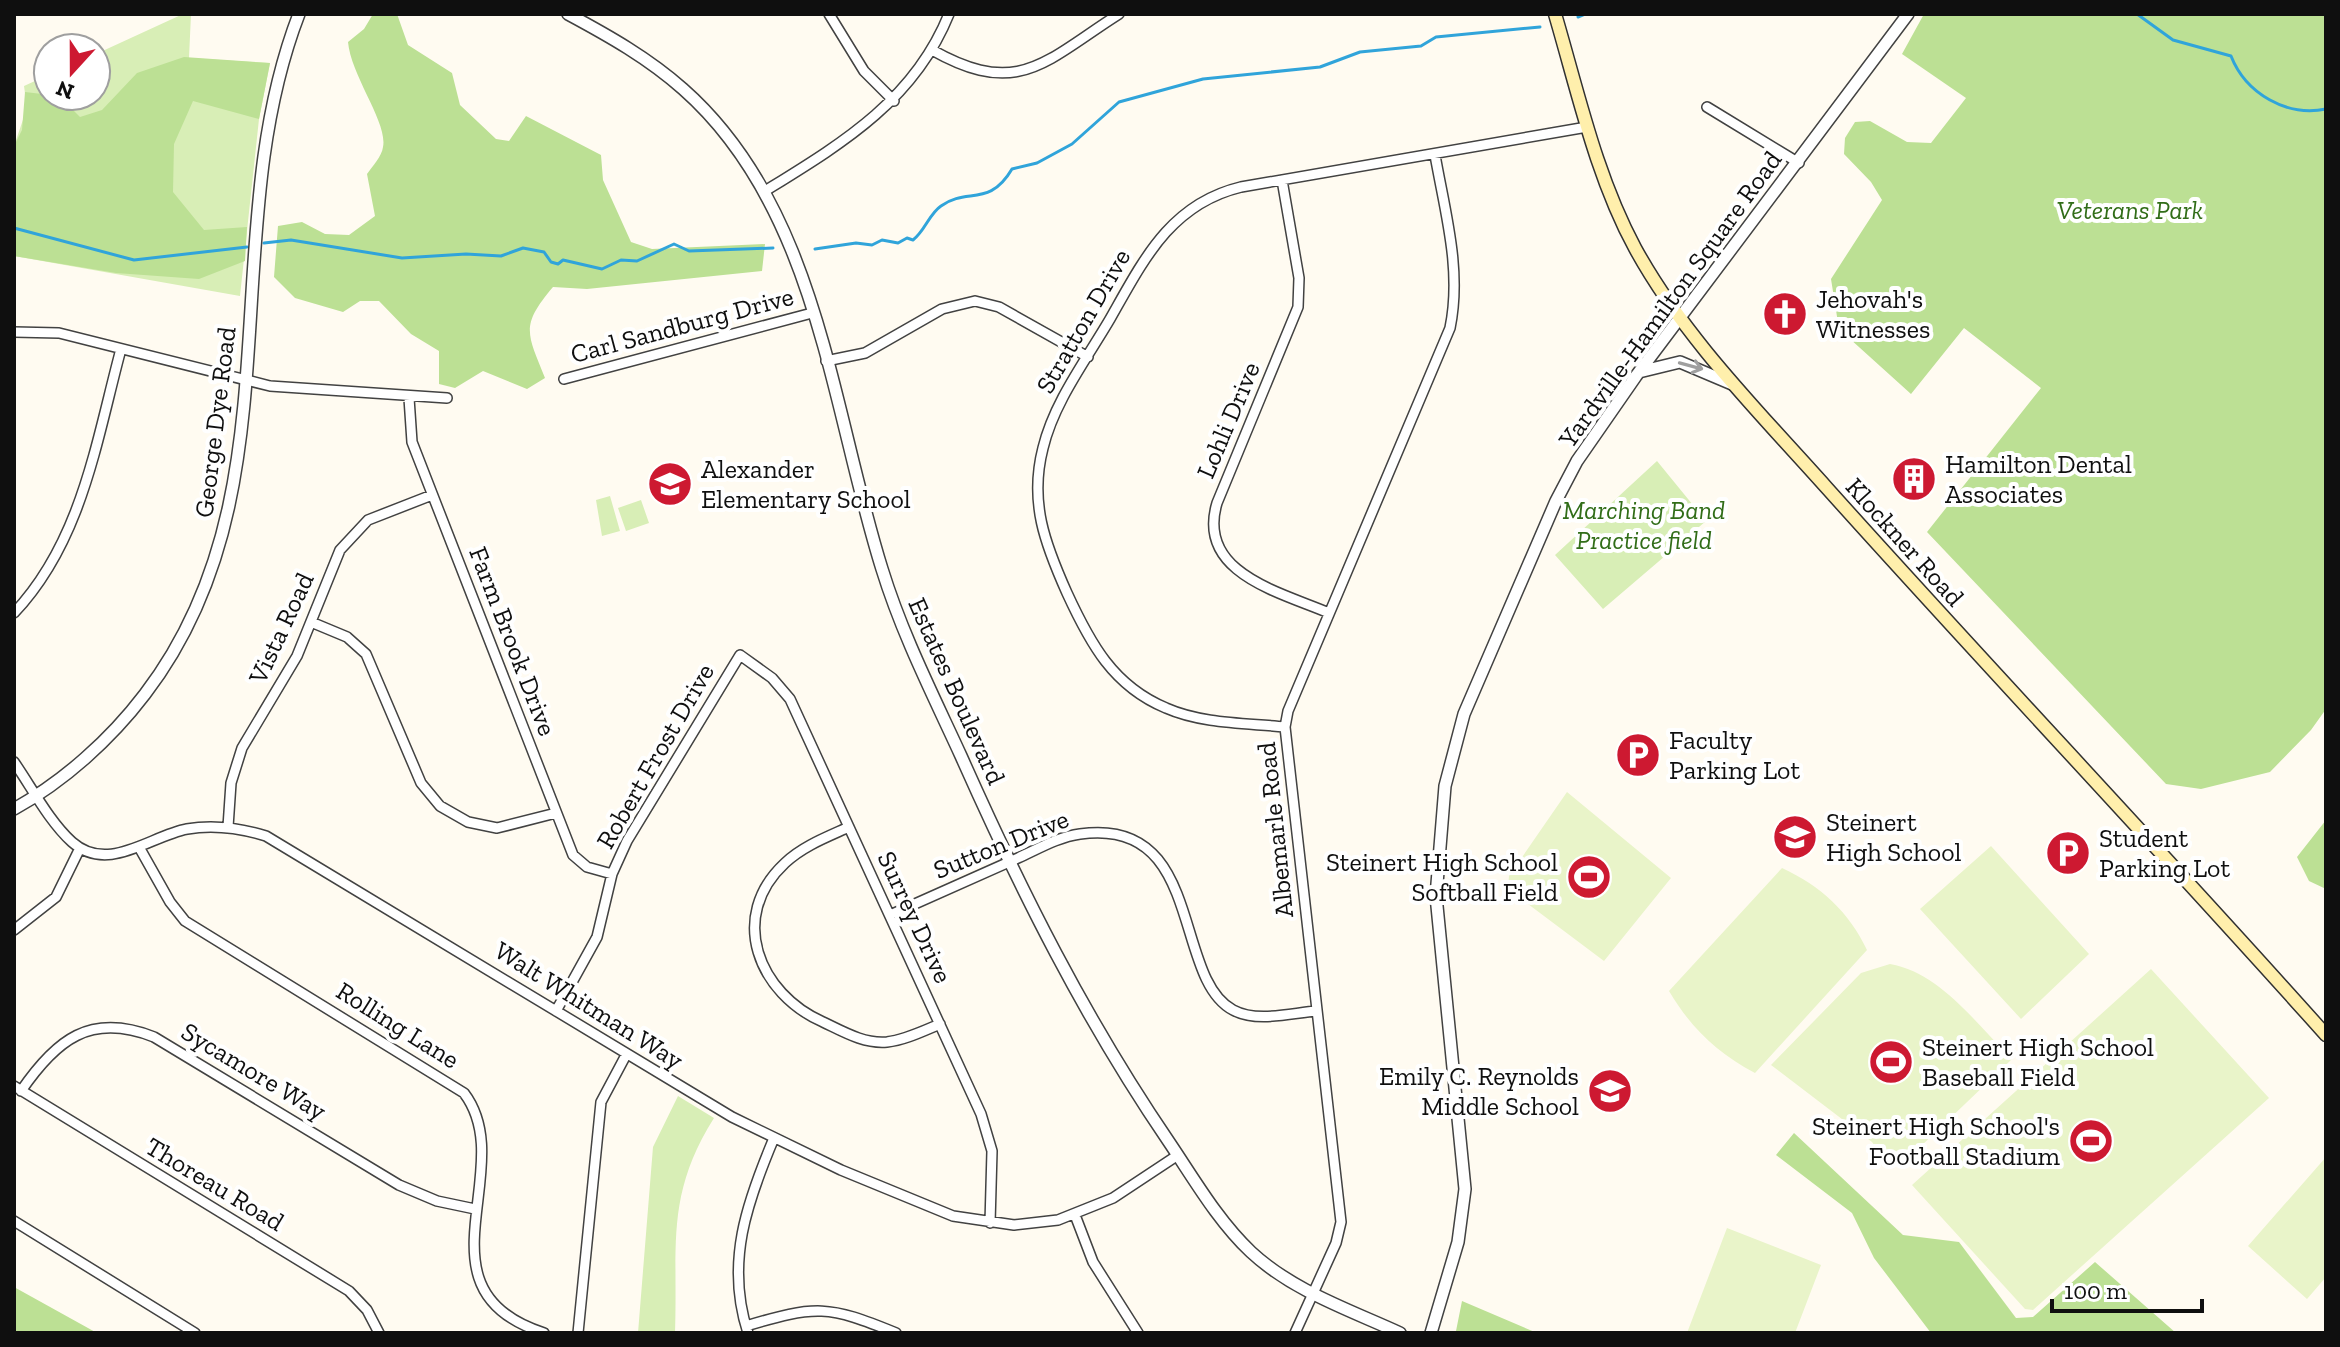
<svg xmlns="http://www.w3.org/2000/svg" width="2340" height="1347" viewBox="0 0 2340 1347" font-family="'Zilla Slab',serif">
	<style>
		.green { fill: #d8eeb6 }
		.forest { fill: #bce094 }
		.pitch { fill: #e9f4c9 }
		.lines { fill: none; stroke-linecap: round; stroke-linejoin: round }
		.stream { stroke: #30a4da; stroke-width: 3 }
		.minor-casing { stroke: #424242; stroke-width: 12 }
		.tertiary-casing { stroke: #424242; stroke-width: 14 }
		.secondary-casing { stroke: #313131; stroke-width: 15 }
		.minor { stroke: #fff; stroke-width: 9 }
		.tertiary { stroke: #fff; stroke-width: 11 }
		.secondary { stroke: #ffefac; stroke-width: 12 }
		.oneway { stroke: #9f9f9f }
		.labels { text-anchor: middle; stroke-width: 8; stroke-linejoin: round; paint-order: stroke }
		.park-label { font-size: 26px; font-style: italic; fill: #316d18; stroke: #fff }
		.street-label { font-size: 26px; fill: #0f0f0f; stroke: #fff }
		.poi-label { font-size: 26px; fill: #0f0f0f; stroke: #fff; text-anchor: start }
	</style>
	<rect width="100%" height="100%" fill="#fffbf1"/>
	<!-- green -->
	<path class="green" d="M 183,14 L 191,14 L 189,58 L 270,63 L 259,119 L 240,296 L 14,256 L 14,146 L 27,108 L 24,86 L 48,75 L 48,96 L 96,96 L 96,54 Z
		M 1657,461 L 1706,521 L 1603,609 L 1555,555 Z
		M 610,496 L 620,531 L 602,536 L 596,500 Z
		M 641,500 L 649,523 L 626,531 L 618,508 Z
		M 678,1096 L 714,1118 C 665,1196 678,1246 675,1333 L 638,1333 L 653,1147 Z"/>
	<!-- forest -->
	<path class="forest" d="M 373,14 L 397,14 L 408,45 L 452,73 L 460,105 L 496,139 L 509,141 L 526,116 L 601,155 L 603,180 L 631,242 L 652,249 L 765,244 L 762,271 L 587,289 L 553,287 C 520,326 527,333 545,378 L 527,389 L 483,371 L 455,388 L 439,384 L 439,351 L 411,334 L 379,301 L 360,301 L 343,312 L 295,298 L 274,277 L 278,226 L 302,222 L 325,234 L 349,235 L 375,216 L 367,174 C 372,167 382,156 383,147 C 388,123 351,76 348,42 L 364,29 Z
		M 1924,14 L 2326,14 L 2326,709 L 2311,730 L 2270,772 L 2201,789 L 2166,784 L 1927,532 L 2041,388 L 1964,328 L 1911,394 L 1839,329 L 1831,279 L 1882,200 L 1871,182 L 1844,154 L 1845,138 L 1855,122 L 1870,121 L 1907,142 L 1931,143 L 1966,98 L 1902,54 Z
		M 184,57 L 270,63 L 259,119 L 193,101 L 174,144 L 173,192 L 204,230 L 247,227 L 245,261 L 199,279 L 116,273 L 14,256 L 14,146 L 22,130 L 25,92 L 59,96 L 80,117 L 102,110 L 137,73 Z
		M 2326,820 L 2326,889 L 2309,881 L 2297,857 Z
		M 1794,1133 L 1903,1235 L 1959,1242 L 2016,1318 L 2033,1317 L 2095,1262 L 2176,1333 L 1931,1333 L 1874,1258 L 1852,1213 L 1776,1155 Z
		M 14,1287 L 97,1333 L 14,1333 Z
		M 1462,1301 L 1537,1333 L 1456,1331 Z"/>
	<!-- pitch -->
	<path class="pitch" d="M 1567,792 L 1671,878 L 1604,961 L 1508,889 L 1509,876 Z
		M 1991,846 L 2089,954 L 2021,1019 L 1920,909 Z
		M 1782,868 C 1821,886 1849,912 1867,950 L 1755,1073 C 1717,1053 1691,1028 1669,991 Z
		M 1890,964 C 1941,973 1976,1024 2012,1059 L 1919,1148 L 1909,1163 L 1889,1165 L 1872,1142 L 1771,1065 L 1861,973 Z
		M 2151,969 L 2269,1098 L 2033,1310 L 2025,1309 L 1912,1185 Z
		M 2326,1157 L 2326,1277 L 2307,1299 L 2248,1246 Z
		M 1727,1228 L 1821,1265 L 1795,1333 L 1687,1333 Z"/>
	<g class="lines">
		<!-- stream -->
		<path class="stream" d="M 2137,14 L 2173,40 L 2231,56 C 2246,94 2287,117 2326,109
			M 1578,17 L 1585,14
			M 14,228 L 134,260 L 247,247
			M 264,243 L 291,240 L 402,258 L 466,254 L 501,256 L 523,248 L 544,252 L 551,262 L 558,264 L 563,260 L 602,269 L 621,260 L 637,261 L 674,244 L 689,251 L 773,248
			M 815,249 L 856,243 L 872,245 L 882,240 L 898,243 L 907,238 L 913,240 C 925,231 929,214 941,206 C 967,187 989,208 1012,169 L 1037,163 L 1072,144 L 1119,102 L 1203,79 L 1320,67 L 1360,52 L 1421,46 L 1436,37 L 1540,27"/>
		<!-- minor casing -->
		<g class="minor-casing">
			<path id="minor" d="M 829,14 L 864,71 L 894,101
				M 932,50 C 1019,99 1045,61 1119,14
				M 1707,107 L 1799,163
				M 1282,180 L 1299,278 L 1298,307 L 1217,503 C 1196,573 1280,592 1329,613
				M 765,191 C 841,144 914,101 949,14
				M 14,332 L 59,333 L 270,386 L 447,398
				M 826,361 L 865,353 L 942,309 L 975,301 L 999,307 L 1088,357
				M 564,379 L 812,313
				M 409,398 L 412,442 L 573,855 L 587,867 L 612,874
				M 14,613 C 82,541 96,442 121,349
				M 311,622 L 347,637 L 366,654 L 421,783 L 440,806 L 468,822 L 497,828 L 556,813
				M 1285,727 C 1247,723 1202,724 1166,708 C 1113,686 1090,643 1067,593 C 1045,544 1029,502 1043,448 C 1054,402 1086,360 1110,319 C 1143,261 1170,204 1241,187 L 1587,127
				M 14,762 C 32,788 49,821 72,842 C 108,874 150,836 187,829 C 215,824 240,828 266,836 L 732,1117 L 841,1170 L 953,1216 L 1014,1225 L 1058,1220 L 1113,1198 L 1178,1155
				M 228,827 L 231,783 L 242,748 L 297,656 L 340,550 L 368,520 L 432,495
				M 849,827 C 827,837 803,846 785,863 C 727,917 759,994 823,1022 C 844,1032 864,1044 887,1042 C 905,1040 923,1031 940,1024
				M 139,847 L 170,902 L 185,921 L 464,1093 C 521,1168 410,1290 544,1333
				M 890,915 C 932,896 975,877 1018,858 C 1038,849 1058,837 1080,834 C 1205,816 1172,978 1233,1010 C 1257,1023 1291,1013 1317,1011
				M 14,930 L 56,897 L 80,848
				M 556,1011 L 597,937 L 612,874 L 627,841 L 740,655 L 772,678 L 790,699 L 981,1114 L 992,1151 L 990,1223
				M 14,1086 L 349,1291 L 367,1310 L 379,1333
				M 21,1091 C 56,1040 90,1012 154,1037 L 399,1185 L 437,1201 L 475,1209
				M 1075,1215 L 1093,1262 L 1138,1333
				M 14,1221 L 195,1333
				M 746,1326 C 816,1305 828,1305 896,1333
				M 578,1333 L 601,1102 L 626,1055
				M 748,1333 C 725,1263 747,1202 774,1138
				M 1295,1333 L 1336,1243 L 1341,1222 L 1285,727 L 1288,711 L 1450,328 C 1462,270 1445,212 1435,155"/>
		</g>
		<!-- tertiary casing -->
		<g class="tertiary-casing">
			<path id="tertiary" d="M 568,14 C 609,36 648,58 683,89 C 818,208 831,407 882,569 C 902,634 933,695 961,756 C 1021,891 1085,1019 1169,1142 C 1194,1179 1218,1221 1251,1252 C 1293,1291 1350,1310 1400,1333
				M 1639,372 L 1680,362 L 1732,384
				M 14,809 C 64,781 110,740 145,694 C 299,493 213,237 299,14
				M 1431,1333 L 1458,1242 L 1465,1189 L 1436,896 L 1445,786 L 1464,714 L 1556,501 L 1577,461 L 1636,376 L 1908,14"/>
		</g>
		<!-- secondary casing -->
		<g class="secondary-casing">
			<path id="secondary" d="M 1555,14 C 1578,92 1596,176 1635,248 C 1683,336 1759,412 1826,487 C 1991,671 2161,850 2326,1035"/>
		</g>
		<!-- minor -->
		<use href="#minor" class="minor"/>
		<!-- tertiary -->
		<use href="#tertiary" class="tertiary"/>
		<!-- secondary -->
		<use href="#secondary" class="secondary"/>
	</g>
	<!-- one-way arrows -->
	<defs><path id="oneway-shaft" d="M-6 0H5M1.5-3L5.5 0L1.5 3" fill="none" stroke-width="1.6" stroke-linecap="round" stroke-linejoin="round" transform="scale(2)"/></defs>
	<use class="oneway" href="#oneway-shaft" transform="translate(1691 366) rotate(15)"/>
	<!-- icons -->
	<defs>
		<g id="church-disc" transform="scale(2.3)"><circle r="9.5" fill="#cd1931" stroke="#fff"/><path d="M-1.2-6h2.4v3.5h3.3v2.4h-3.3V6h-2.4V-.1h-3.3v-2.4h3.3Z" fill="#fff"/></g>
		<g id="building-disc" transform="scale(2.3)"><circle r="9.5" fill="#cd1931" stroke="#fff"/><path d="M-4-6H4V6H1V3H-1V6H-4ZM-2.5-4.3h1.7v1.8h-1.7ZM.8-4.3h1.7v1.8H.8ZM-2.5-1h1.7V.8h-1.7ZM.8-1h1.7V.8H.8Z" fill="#fff"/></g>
		<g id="school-disc" transform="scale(2.3)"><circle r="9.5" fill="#cd1931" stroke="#fff"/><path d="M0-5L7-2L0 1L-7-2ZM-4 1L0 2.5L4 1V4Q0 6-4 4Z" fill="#fff"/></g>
		<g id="parking-disc" transform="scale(2.3)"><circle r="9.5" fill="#cd1931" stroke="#fff"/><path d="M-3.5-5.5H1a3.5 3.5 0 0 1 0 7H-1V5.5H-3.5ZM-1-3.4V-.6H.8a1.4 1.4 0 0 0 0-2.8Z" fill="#fff"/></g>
		<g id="stadium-disc" transform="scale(2.3)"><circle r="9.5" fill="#cd1931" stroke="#fff"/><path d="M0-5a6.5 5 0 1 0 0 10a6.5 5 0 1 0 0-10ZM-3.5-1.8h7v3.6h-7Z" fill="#fff"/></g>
	</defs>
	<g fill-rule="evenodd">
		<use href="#church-disc" x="1785" y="314"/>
		<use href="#building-disc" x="1914" y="479"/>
		<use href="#school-disc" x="670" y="484"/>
		<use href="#parking-disc" x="1638" y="755"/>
		<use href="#school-disc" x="1795" y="837"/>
		<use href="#parking-disc" x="2068" y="853"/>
		<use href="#stadium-disc" x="1589" y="877"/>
		<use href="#stadium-disc" x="1891" y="1062"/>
		<use href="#school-disc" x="1610" y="1091"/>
		<use href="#stadium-disc" x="2091" y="1141"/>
	</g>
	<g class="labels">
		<!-- park labels -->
		<g class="park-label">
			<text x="2130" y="219">Veterans Park</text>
			<text x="1644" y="519">Marching Band<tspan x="1644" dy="30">Practice field</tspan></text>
		</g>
		<!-- street labels -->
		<g class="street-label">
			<text transform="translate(1670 299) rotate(-54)" y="9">Yardville-Hamilton Square Road</text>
			<text transform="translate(1083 321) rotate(-60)" y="9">Stratton Drive</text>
			<text transform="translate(682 325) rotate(-15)" y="9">Carl Sandburg Drive</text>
			<text transform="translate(1228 420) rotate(-67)" y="9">Lohli Drive</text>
			<text transform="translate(215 422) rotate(-83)" y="9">George Dye Road</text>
			<text transform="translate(1905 542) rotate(48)" y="9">Klockner Road</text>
			<text transform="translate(281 628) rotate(-65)" y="9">Vista Road</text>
			<text transform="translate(513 641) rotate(69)" y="9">Farm Brook Drive</text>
			<text transform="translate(957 691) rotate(66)" y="9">Estates Boulevard</text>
			<text transform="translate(655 756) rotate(-60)" y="9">Robert Frost Drive</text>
			<text transform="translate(1275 830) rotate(-96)" y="9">Albemarle Road</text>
			<text transform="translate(1001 844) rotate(-22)" y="9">Sutton Drive</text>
			<text transform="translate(915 917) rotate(65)" y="9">Surrey Drive</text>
			<text transform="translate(589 1005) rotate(32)" y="9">Walt Whitman Way</text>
			<text transform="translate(398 1025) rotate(32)" y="9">Rolling Lane</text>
			<text transform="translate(254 1071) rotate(31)" y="9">Sycamore Way</text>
			<text transform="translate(215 1184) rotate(31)" y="9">Thoreau Road</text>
		</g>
		<!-- poi labels -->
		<g class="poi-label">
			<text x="1816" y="308">Jehovah's<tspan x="1816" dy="30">Witnesses</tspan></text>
			<text x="1945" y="473">Hamilton Dental<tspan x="1945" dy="30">Associates</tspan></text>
			<text x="701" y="478">Alexander<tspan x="701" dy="30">Elementary School</tspan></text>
			<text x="1669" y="749">Faculty<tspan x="1669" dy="30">Parking Lot</tspan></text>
			<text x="1826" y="831">Steinert<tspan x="1826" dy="30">High School</tspan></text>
			<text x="2099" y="847">Student<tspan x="2099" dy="30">Parking Lot</tspan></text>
			<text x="1558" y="871" text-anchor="end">Steinert High School<tspan x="1558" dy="30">Softball Field</tspan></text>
			<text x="1922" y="1056">Steinert High School<tspan x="1922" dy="30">Baseball Field</tspan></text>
			<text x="1579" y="1085" text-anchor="end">Emily C. Reynolds<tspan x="1579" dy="30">Middle School</tspan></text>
			<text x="2060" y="1135" text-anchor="end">Steinert High School's<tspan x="2060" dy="30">Football Stadium</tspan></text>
		</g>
	</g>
	<!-- border -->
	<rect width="2340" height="1347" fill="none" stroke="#0f0f0f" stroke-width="32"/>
	<!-- north arrow -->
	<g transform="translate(72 72) rotate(201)"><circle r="38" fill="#ffffff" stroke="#9f9f9f" stroke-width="2"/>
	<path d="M0-6L14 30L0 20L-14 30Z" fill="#cd1931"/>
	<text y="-12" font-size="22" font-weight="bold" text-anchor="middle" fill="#0f0f0f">N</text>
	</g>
	<!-- scale -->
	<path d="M2052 1299v12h150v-12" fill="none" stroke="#0f0f0f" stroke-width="4"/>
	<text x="2064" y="1299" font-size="24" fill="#0f0f0f" stroke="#ffffff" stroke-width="6" paint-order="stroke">100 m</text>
</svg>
